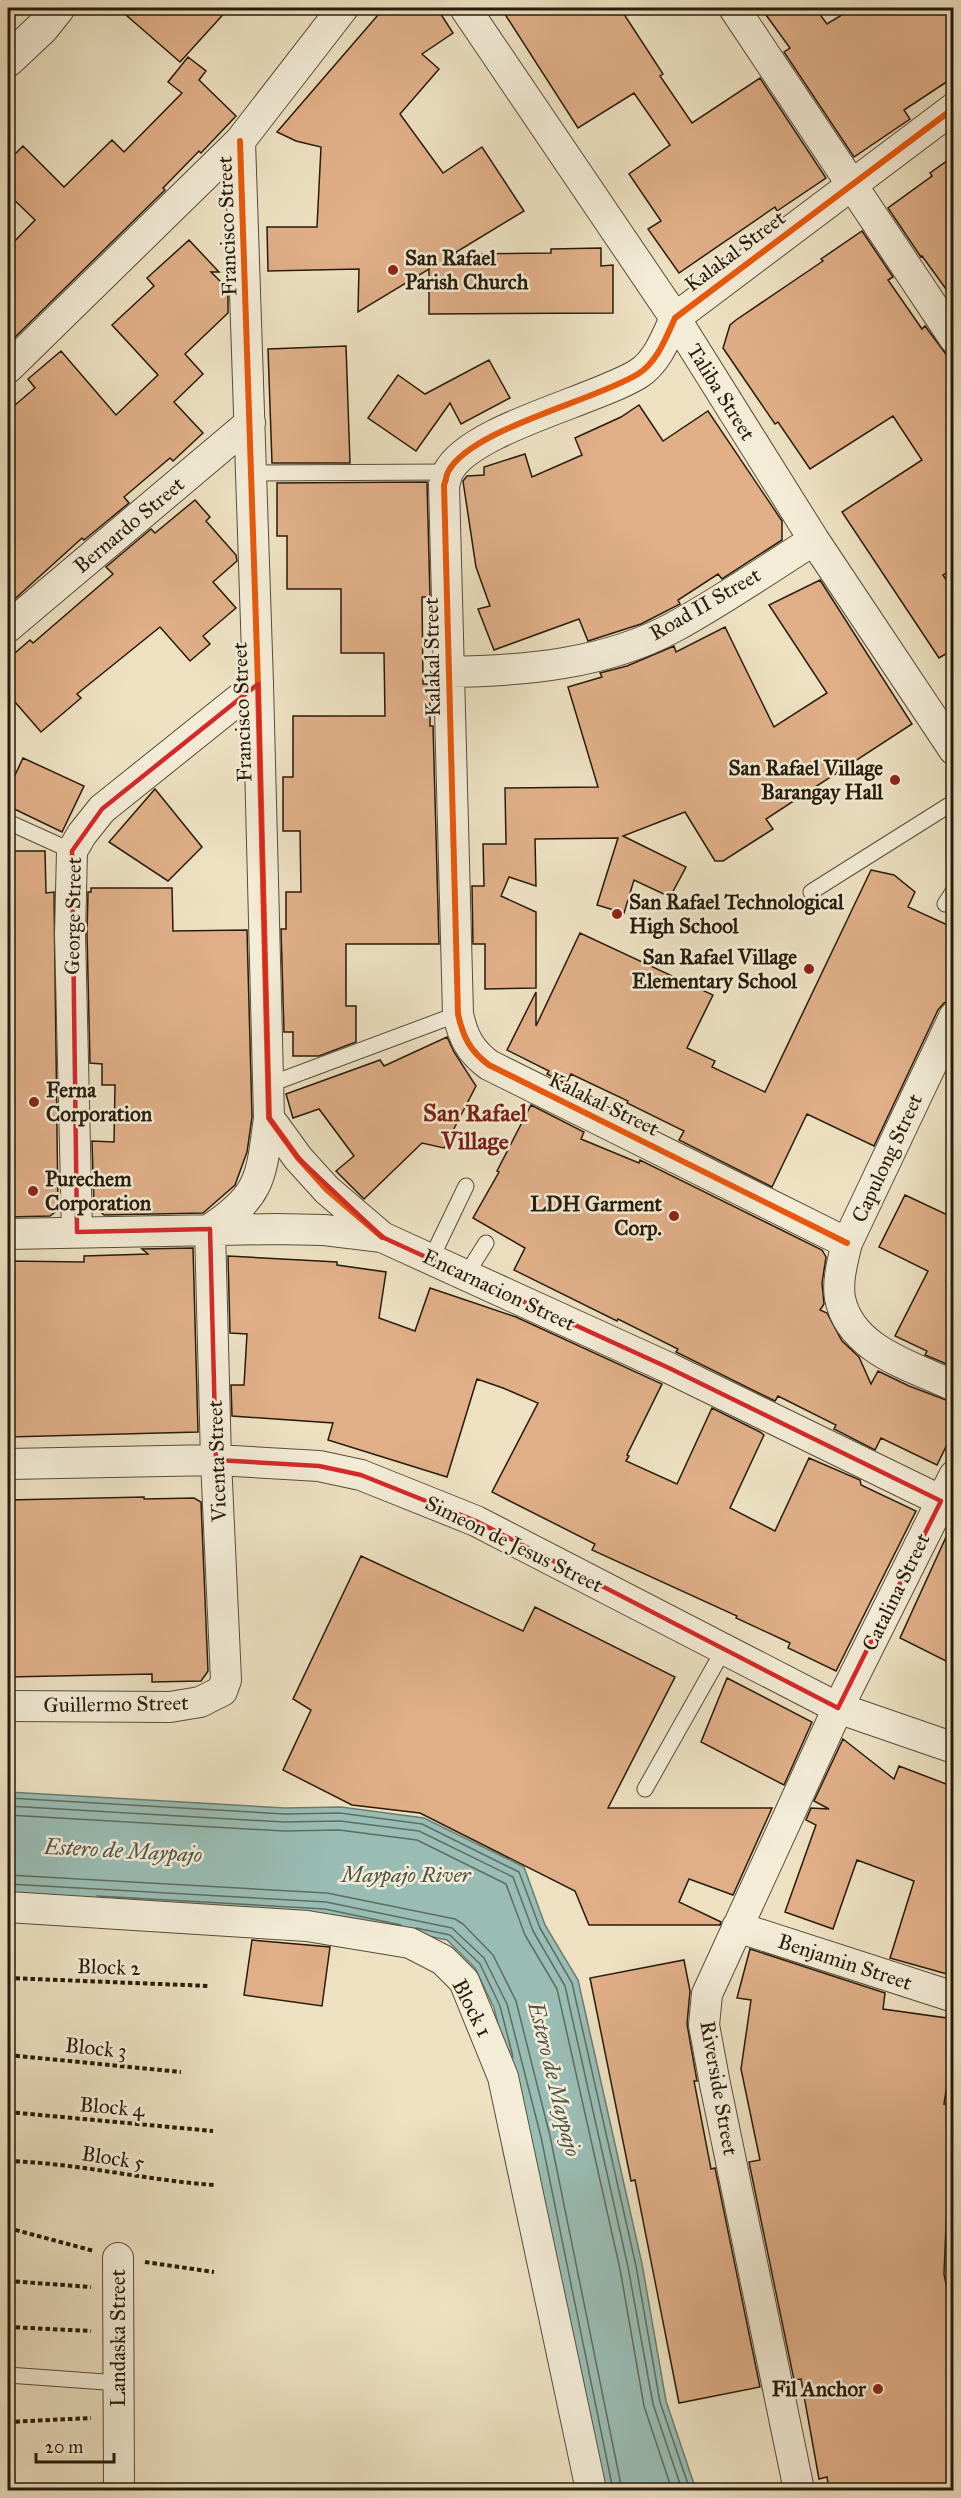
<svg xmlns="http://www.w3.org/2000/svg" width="961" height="2498" viewBox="0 0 961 2498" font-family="'IM FELL Great Primer',serif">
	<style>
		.water { fill: #99bdb5; stroke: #6b7c71; stroke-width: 1.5 }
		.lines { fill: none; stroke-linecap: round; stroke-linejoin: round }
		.shore { stroke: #606c60; stroke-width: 1.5 }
		.building { fill: #e0af88; stroke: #271b0a; stroke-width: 1.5 }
		.service-casing { stroke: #584c38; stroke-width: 17 }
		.minor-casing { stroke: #584c38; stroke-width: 32 }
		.tertiary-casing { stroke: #584c38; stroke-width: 35 }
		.path { stroke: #271b0a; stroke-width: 4; stroke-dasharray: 4.5 3; stroke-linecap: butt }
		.service { stroke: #f3ecd7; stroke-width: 15 }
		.minor { stroke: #f3ecd7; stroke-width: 30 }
		.tertiary { stroke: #f3ecd7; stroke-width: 33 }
		.cycleway-casing { stroke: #f3ecd7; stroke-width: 10 }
		.cycleway { stroke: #e8590c; stroke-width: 6 }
		.marked { fill: none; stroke: #d62828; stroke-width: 4.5; stroke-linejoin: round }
		.poi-dot { fill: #8f2418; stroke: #f3ecd7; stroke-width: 2 }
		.labels { text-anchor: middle; stroke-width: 5; stroke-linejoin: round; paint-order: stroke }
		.street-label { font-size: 21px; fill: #271b0a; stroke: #f3ecd7 }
		.poi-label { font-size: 21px; font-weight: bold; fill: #271b0a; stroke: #f3ecd7; text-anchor: start }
		.water-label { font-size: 22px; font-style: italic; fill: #4f5446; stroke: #f3ecd7 }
		.quarter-label { font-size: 24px; font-weight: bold; fill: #7a1f14; stroke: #f3ecd7 }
	</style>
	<rect width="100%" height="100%" fill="#ede1c2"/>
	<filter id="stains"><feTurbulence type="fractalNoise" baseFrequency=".00333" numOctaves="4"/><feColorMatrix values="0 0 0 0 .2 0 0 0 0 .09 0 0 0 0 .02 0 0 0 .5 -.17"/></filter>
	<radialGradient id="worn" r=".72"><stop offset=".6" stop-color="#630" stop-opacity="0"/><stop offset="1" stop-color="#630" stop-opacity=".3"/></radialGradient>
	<!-- water -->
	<path class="water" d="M 8,1792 L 285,1808 L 341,1807 L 424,1818 L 524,1867 L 545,1925 L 578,1980 L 642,2264 L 666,2401 L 696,2490 L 600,2490 L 527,2140 L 494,2008 L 475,1968 L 447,1940 L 324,1915 L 8,1897 Z"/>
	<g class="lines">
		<!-- shore -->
		<path class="shore" d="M 8,1798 L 285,1814 L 340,1813 L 422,1824 L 519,1872 L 540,1928 L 572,1983 L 636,2266 L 660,2402 L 690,2490
			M 8,1806 L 284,1822 L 340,1821 L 419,1831 L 513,1877 L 533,1931 L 565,1986 L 628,2267 L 653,2404 L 682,2490
			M 8,1815 L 284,1831 L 339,1830 L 417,1840 L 506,1884 L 525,1935 L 557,1989 L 620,2269 L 644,2406 L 672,2490
			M 8,1875 L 327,1893 L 455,1919 L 463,1924 L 493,1955 L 516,2001 L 550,2136 L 622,2490
			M 8,1884 L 326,1902 L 452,1928 L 484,1958 L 507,2004 L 541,2137 L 613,2490
			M 97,1896 L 325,1909 L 401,1925
			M 416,1928 L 450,1935 L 480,1964 L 500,2006 L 513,2057"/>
	</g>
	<!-- building -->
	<path class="building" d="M 118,8 L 229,8 L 180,62 Z
		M 384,8 L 437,8 L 453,33 L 422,54 L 439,69 L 400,114 L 443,173 L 482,147 L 524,211 L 453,254 L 551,253 L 551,249 L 601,248 L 601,266 L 613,265 L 613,313 L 429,314 L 429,269 L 358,312 L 359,269 L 268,271 L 267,227 L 317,227 L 321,147 L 296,141 L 277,132 Z
		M 501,8 L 620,8 L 663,74 L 660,76 L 692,123 L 760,78 L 826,178 L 777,211 L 775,207 L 679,273 L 648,229 L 661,221 L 629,174 L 670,145 L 634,93 L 578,128 Z
		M 761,8 L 815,8 L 827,24 L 853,8 L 954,8 L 954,77 L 904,110 L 910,119 L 854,157 L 784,52 L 790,48 Z
		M 188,57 L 206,71 L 199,80 L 236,116 L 201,153 L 199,151 L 163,188 L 165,190 L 8,344 L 8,248 L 35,220 L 8,194 L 8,161 L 23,146 L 64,187 L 112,140 L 124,152 L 182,93 L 168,82 Z
		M 954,156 L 954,300 L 922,256 L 921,257 L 888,208 L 932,176 L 930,173 Z
		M 862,231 L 893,277 L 888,280 L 922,329 L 925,326 L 954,365 L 954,569 L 943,575 L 954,592 L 954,649 L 939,658 L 842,512 L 922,460 L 893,416 L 810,469 L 778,422 L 775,424 L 723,348 L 730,325 L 736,320 L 823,261 L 821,259 Z
		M 189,240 L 219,272 L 211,272 L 228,289 L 228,313 L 185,354 L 203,374 L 174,402 L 203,433 L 173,461 L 170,458 L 124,497 L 129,503 L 84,540 L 82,538 L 8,605 L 8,411 L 35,388 L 28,379 L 61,351 L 116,415 L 158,375 L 112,325 L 154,286 L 147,278 Z
		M 346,346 L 350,463 L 272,463 L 268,349 Z
		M 489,360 L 510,398 L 461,424 L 450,403 L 416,451 L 368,418 L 398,375 L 425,394 Z
		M 639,405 L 663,441 L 708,411 L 782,521 L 782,540 L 722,579 L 718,574 L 678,600 L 680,604 L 641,624 L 588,641 L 579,619 L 494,650 L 478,609 L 490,606 L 476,567 L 463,481 L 467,476 L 484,475 L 484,467 L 525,454 L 532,477 L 582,455 L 575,438 L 621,417 Z
		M 427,482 L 430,597 L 422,597 L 423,684 L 430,684 L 430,726 L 433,726 L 439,944 L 346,944 L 346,1006 L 356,1006 L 356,1042 L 319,1056 L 293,1056 L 293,1032 L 284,1032 L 281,929 L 286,929 L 286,892 L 301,892 L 300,831 L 283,831 L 283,777 L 293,777 L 293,716 L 385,716 L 384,653 L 341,653 L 341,589 L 287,589 L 287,536 L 277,536 L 277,483 Z
		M 195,500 L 210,517 L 206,521 L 236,555 L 237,561 L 213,582 L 236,608 L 203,636 L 210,644 L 190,661 L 160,627 L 77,694 L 81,698 L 41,732 L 8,694 L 8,659 L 30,640 L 33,643 L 113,574 L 106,567 L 151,529 L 155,533 Z
		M 820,580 L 912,724 L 766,819 L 773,829 L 723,861 L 715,861 L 685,812 L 623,836 L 686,867 L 670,897 L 634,880 L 624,913 L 597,905 L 618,838 L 535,839 L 536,886 L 509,877 L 501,896 L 536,912 L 536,988 L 485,989 L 485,944 L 473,944 L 472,886 L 484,886 L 483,844 L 506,844 L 505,788 L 598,787 L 568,687 L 602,677 L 600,673 L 627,666 L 674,646 L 676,652 L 725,627 L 774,727 L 827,693 L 769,605 Z
		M 23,758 L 84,786 L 62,832 L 8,806 L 8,790 Z
		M 155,789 L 202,847 L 168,881 L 109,842 Z
		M 8,851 L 45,851 L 46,893 L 54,892 L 58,1210 L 50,1216 L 8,1217 Z
		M 871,870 L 894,875 L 915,892 L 908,907 L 954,928 L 954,994 L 950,1001 L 944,1003 L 938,1010 L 874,1146 L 807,1114 L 772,1187 L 679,1140 L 684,1131 L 627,1103 L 628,1101 L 571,1074 L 566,1084 L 547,1074 L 549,1071 L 507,1050 L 536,992 L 536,1026 L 580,933 L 713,995 L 687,1048 L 715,1061 L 712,1067 L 765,1092 Z
		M 91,888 L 172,888 L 173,931 L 247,930 L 252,1117 L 247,1152 L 235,1185 L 203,1213 L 104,1215 L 94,1206 L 92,1141 L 114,1142 L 115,1085 L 102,1085 L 102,1064 L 90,1063 L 87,934 L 88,892 L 91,892 Z
		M 447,1037 L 454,1052 L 476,1086 L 444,1148 L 422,1143 L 364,1199 L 336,1171 L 354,1156 L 319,1109 L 293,1118 L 286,1094 L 380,1060 L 384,1066 Z
		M 531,1105 L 584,1132 L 581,1139 L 639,1163 L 640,1160 L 822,1250 L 826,1257 L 822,1283 L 824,1304 L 820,1310 L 827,1313 L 842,1341 L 859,1357 L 871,1384 L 878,1371 L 909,1386 L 954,1403 L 954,1430 L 937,1465 L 881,1438 L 875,1450 L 834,1429 L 836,1425 L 778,1396 L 775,1401 L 676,1352 L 678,1349 L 618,1319 L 617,1321 L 514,1270 L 525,1248 L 473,1218 L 499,1172 L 497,1171 Z
		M 905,1195 L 954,1218 L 954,1266 L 946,1281 L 954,1285 L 954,1367 L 925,1355 L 927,1351 L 895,1336 L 928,1271 L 879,1247 Z
		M 193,1248 L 198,1432 L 8,1437 L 8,1261 L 84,1262 L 84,1256 L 148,1254 L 142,1249 Z
		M 228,1256 L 337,1262 L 337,1265 L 386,1272 L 379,1318 L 415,1331 L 430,1288 L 516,1317 L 662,1384 L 627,1455 L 629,1456 L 626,1461 L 677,1484 L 712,1408 L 760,1432 L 764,1435 L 730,1508 L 775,1531 L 809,1458 L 860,1480 L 861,1485 L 916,1511 L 836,1671 L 788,1648 L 790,1643 L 736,1618 L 737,1616 L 592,1550 L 595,1544 L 492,1492 L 538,1403 L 503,1388 L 477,1379 L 447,1477 L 328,1440 L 333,1423 L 232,1416 L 231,1385 L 244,1385 L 247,1334 L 230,1333 Z
		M 144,1497 L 144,1499 L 194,1498 L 201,1502 L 208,1671 L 206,1674 L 201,1681 L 152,1682 L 152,1674 L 8,1677 L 8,1500 Z
		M 952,1524 L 954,1524 L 954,1665 L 900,1638 Z
		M 361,1556 L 523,1631 L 535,1607 L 675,1677 L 608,1808 L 772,1808 L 733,1895 L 689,1879 L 679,1902 L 721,1922 L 720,1925 L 589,1925 L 575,1891 L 420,1813 L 352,1805 L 283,1770 L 311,1710 L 293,1699 Z
		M 727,1678 L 812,1722 L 784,1785 L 701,1742 Z
		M 843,1739 L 894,1779 L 899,1766 L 954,1787 L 954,1976 L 890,1958 L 914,1881 L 857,1860 L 833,1929 L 785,1912 L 816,1825 L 806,1820 L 811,1808 L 829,1809 L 814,1801 Z
		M 252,1940 L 330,1947 L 322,2006 L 244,1995 Z
		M 750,1949 L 885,1993 L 883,2009 L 954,2019 L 954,2039 L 944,2104 L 951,2105 L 944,2274 L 954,2325 L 954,2490 L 829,2490 L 827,2477 L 819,2479 L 801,2379 L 794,2380 L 749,2162 L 760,2160 L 741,2069 L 751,2000 L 737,1998 Z
		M 684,1960 L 690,1991 L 687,2024 L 697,2081 L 694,2081 L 711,2169 L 715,2168 L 760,2387 L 679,2403 L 635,2180 L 631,2181 L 590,1978 Z"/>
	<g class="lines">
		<!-- service casing -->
		<g class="service-casing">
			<path id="service" d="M 251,473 L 448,472
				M 8,822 L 72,851
				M 811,892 L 954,802
				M 945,904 L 954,890
				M 268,1085 L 458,1014
				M 431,1259 L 466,1186
				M 466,1275 L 486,1243
				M 645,1789 L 724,1649
				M 8,2375 L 119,2383"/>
		</g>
		<!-- minor casing -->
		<g class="minor-casing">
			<path id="minor" d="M 465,8 L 675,318 L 814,540 L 954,750
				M 734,8 L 954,338
				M 240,141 L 258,684 L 269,1118 L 298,1158 L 327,1190 L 382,1237
				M 8,368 L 240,141 L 343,8
				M 8,627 L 250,423
				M 448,672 C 524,671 606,664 674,627 C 722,601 768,569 814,540
				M 954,1017 L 847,1243 C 843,1260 837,1280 840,1298 C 850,1350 912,1366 954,1386
				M 210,1229 C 262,1195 261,1177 269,1118
				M 77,1232 L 70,934 L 72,851 L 82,834 L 102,809 L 258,684
				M 8,1234 L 275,1229 L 324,1230 L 382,1237 L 669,1368 L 954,1507
				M 847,1243 L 489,1065 C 470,1051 463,1037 458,1014 L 444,485 C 446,481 446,476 448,472 C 470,429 594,401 638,374 C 657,362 666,338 675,318 L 954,108
				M 8,1464 L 216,1460 L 319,1466 L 361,1475 L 476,1521 L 838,1708 L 954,1748
				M 8,1706 L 170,1707 L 200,1702 L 222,1691 L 226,1680 L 216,1460 L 210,1229
				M 8,1907 L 307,1926 L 410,1943 L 443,1960 L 464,1981 L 503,2077 L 591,2490
				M 737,1927 L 954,1997
				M 118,2258 L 119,2490
				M 799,2490 L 715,2084 L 704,2025 L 707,1994 L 838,1708 L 954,1476"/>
		</g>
		<!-- tertiary casing -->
		<g class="tertiary-casing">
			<path id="tertiary" d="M 8,60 L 42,28 L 58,8"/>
		</g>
		<!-- path -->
		<path class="path" d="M 8,1978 L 210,1986
			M 8,2055 L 181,2072
			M 8,2112 L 213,2131
			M 8,2161 C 77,2163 144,2180 214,2185
			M 8,2228 L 94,2251
			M 145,2262 L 214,2272
			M 8,2281 L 91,2287
			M 8,2327 L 91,2331
			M 8,2422 L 91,2418"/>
		<!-- service -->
		<use href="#service" class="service"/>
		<!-- minor -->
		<use href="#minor" class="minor"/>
		<!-- tertiary -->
		<use href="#tertiary" class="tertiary"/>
		<!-- cycleway casing -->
		<g class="cycleway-casing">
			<path id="cycleway" d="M 240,141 L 258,684 L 269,1118 L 298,1158 L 327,1190 L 382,1237
				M 847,1243 L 489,1065 C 470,1051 463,1037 458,1014 L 444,485 C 446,481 446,476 448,472 C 470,429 594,401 638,374 C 657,362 666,338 675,318 L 954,108"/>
		</g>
		<!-- cycleway -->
		<use href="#cycleway" class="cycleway"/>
	</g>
	<!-- marked area -->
	<path class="marked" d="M 258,684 L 269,1118 L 298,1158 L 382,1237 L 669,1368 L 941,1501 L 838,1708 L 476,1521 L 361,1475 L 319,1466 L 216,1460 L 210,1229 L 77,1232 L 72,851 L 102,809 Z"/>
	<!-- markers -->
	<g class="poi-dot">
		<circle cx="393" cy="270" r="6"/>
		<circle cx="895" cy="780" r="6"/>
		<circle cx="617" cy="914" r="6"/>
		<circle cx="809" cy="969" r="6"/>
		<circle cx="34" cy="1102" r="6"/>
		<circle cx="33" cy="1191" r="6"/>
		<circle cx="674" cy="1216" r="6"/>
		<circle cx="878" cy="2389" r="6"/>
	</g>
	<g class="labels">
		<!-- street labels -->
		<g class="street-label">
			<text transform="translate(227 226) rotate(-92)" y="7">Francisco Street</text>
			<text transform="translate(735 251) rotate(-37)" y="7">Kalakal Street</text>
			<text transform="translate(721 392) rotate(58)" y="7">Taliba Street</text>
			<text transform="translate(129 525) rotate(-40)" y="7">Bernardo Street</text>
			<text transform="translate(705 604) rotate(-30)" y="7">Road II Street</text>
			<text transform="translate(432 657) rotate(-91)" y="7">Kalakal Street</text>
			<text transform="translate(242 712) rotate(-92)" y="7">Francisco Street</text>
			<text transform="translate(73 916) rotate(-89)" y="7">George Street</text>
			<text transform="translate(604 1104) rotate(26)" y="7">Kalakal Street</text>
			<text transform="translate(887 1158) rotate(-65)" y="7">Capulong Street</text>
			<text transform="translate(499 1290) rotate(25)" y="7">Encarnacion Street</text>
			<text transform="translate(217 1461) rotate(-92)" y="7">Vicenta Street</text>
			<text transform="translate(514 1544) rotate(26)" y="7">Simeon de Jesus Street</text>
			<text transform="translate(896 1592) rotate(-64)" y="7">Catalina Street</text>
			<text transform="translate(116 1704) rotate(-1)" y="7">Guillermo Street</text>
			<text transform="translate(845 1962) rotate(18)" y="7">Benjamin Street</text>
			<text transform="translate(109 1967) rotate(2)" y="7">Block 2</text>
			<text transform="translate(472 2008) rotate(63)" y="7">Block 1</text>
			<text transform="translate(96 2048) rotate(6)" y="7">Block 3</text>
			<text transform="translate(719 2088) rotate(80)" y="7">Riverside Street</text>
			<text transform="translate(112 2107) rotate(5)" y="7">Block 4</text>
			<text transform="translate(113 2158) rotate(9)" y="7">Block 5</text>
			<text transform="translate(118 2338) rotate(-90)" y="7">Landaska Street</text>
		</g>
		<!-- poi labels -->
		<g class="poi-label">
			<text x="405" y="265">San Rafael<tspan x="405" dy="24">Parish Church</tspan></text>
			<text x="883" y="775" text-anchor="end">San Rafael Village<tspan x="883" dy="24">Barangay Hall</tspan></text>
			<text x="629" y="909">San Rafael Technological<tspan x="629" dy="24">High School</tspan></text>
			<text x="797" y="964" text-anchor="end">San Rafael Village<tspan x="797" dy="24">Elementary School</tspan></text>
			<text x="46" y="1097">Ferna<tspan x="46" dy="24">Corporation</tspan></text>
			<text x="45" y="1186">Purechem<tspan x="45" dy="24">Corporation</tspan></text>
			<text x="662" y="1211" text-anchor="end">LDH Garment<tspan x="662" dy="24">Corp.</tspan></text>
			<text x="866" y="2396" text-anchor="end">Fil Anchor</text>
		</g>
		<!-- water labels -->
		<g class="water-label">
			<text transform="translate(123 1850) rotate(3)" y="8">Estero de Maypajo</text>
			<text x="406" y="1882">Maypajo River</text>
			<text transform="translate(555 2079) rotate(76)" y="8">Estero de Maypajo</text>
		</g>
		<!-- quarter labels -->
		<g class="quarter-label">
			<text x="475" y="1121">San Rafael<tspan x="475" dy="28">Village</tspan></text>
		</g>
	</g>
	<!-- margin -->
	<rect width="961" height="2498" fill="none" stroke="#ede1c2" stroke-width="30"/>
	<rect x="9" y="9" width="943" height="2480" fill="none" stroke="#271b0a" stroke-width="3"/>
	<rect x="15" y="15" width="931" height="2468" fill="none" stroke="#271b0a" stroke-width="1.5"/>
	<!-- scale -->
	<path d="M36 2453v9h78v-9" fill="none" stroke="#271b0a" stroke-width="3"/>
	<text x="45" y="2453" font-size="18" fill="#271b0a" stroke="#f3ecd7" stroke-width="4.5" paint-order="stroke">20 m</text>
	<rect width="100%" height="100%" filter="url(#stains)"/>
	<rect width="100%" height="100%" fill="url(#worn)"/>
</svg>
